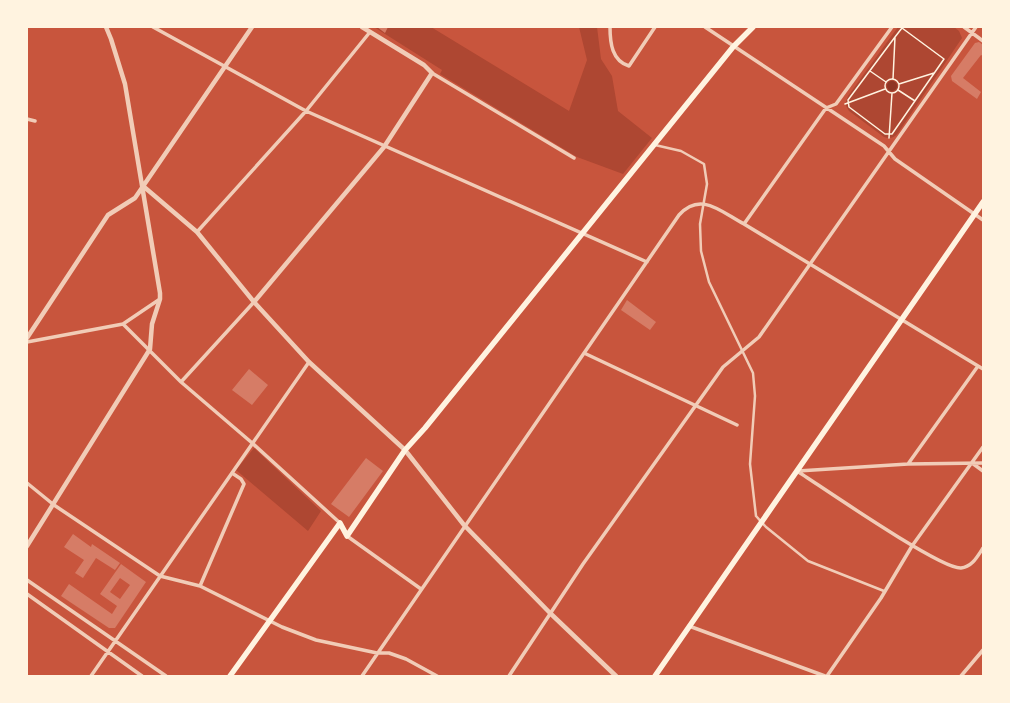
<svg xmlns="http://www.w3.org/2000/svg" width="1010" height="703" viewBox="0 0 1010 703" font-family="Jost,sans-serif">
	<style>
		.green { fill: #ae4732 }
		.water { fill: #8f3625 }
		.building { fill: #d67c66; fill-rule: evenodd }
		.lines { fill: none; stroke-linecap: round; stroke-linejoin: round }
		.path { stroke: #fff3e0; stroke-width: 1.5 }
		.pedestrian { stroke: #f1ccb7; stroke-width: 2.5 }
		.minor { stroke: #f1ccb7; stroke-width: 3.5 }
		.tertiary { stroke: #f1ccb7; stroke-width: 4.5 }
		.primary { stroke: #fff3e0; stroke-width: 5.5 }
	</style>
	<rect width="100%" height="100%" fill="#c8553d"/>
	<!-- green -->
	<path class="green" d="M 374,27 L 431,27 L 569,111 L 587,60 L 579,27 L 597,27 L 601,59 L 612,76 L 618,111 L 652,138 L 623,174 L 577,157 L 440,74 L 442,70 Z
		M 898,27 L 954,27 L 959,31 L 962,38 L 898,133 C 894,138 890,139 884,137 L 849,111 L 845,104 L 848,96 Z
		M 254,448 L 321,511 L 308,531 L 236,470 Z"/>
	<!-- water -->
	<path class="water" d="M887 86a5 5 0 1 1 10 0a5 5 0 1 1-10 0Z"/>
	<!-- building -->
	<path class="building" d="M 377,27 L 388,27 L 385,33 Z
		M 979,42 L 983,45 L 983,56 L 981,55 L 963,78 L 981,92 L 977,99 L 952,81 L 951,76 L 975,43 Z
		M 627,300 L 656,322 L 650,330 L 621,310 Z
		M 249,369 L 268,385 L 252,405 L 232,390 Z
		M 366,458 L 383,471 L 349,517 L 331,504 Z
		M 73,534 L 91,547 L 92,544 L 120,563 L 115,570 L 96,558 L 83,578 L 75,573 L 84,560 L 64,547 Z
		M 121,564 L 146,582 L 115,628 L 109,628 L 61,596 L 69,584 L 112,614 L 117,606 L 100,594 ZM 120,578 L 130,585 L 120,599 L 110,592 Z"/>
	<g class="lines">
		<!-- path -->
		<path class="path" d="M 870,71 L 886,82
			M885 86a7 7 0 1 1 14 0a7 7 0 1 1-14 0Z
			M 893,79 L 895,37 L 902,28 L 944,59 L 892,134 L 885,134 L 849,107 L 848,100 L 895,37
			M 899,84 L 934,73
			M 898,90 L 915,101
			M 845,104 L 885,89
			M 889,138 L 892,93"/>
		<!-- pedestrian -->
		<path class="pedestrian" d="M 655,145 L 681,151 L 704,164 L 707,184 L 700,224 L 701,251 L 709,282 L 753,373 L 755,396 L 750,464 L 756,516 L 766,527 L 808,561 L 884,591"/>
		<!-- minor -->
		<path class="minor" d="M 153,27 L 306,111 L 647,262
			M 610,27 C 610,43 612,61 629,66 L 655,27
			M 705,27 L 884,146 L 895,159 L 983,220
			M 964,27 L 983,41
			M 432,73 L 574,158
			M 27,119 L 35,121
			M 744,224 L 826,108 L 836,104 L 892,27
			M 197,232 L 306,111 L 370,32
			M 123,324 L 181,382 L 251,442 L 340,523
			M 27,342 L 123,324 L 160,299
			M 584,353 L 737,425
			M 181,382 L 254,302
			M 972,463 L 983,471
			M 908,464 L 978,366
			M 797,471 C 822,487 940,569 961,568 C 972,567 977,557 983,548
			M 798,471 L 908,464 L 983,463
			M 27,483 L 54,505 L 160,576 L 200,586 L 282,627 L 316,640 L 377,653 L 389,653 L 406,659 L 437,676
			M 347,536 L 421,589
			M 27,580 L 166,676
			M 200,586 L 244,484 L 241,479 L 232,473
			M 27,594 L 142,676
			M 689,626 L 825,676
			M 91,676 L 309,362
			M 362,676 L 679,215 C 701,191 721,212 744,224 L 983,369
			M 509,676 L 583,564 L 723,367 L 759,337 L 976,27
			M 827,676 L 881,598 L 912,546 L 983,447
			M 961,676 L 983,650"/>
		<!-- tertiary -->
		<path class="tertiary" d="M 143,186 L 197,232 L 254,302 L 309,362 L 405,450 L 464,525 L 550,613 L 616,676
			M 254,302 L 384,147 L 432,73 L 424,65 L 362,27
			M 27,338 L 108,215 L 135,198 L 252,27
			M 27,546 L 150,349 L 152,324 L 160,299 L 160,293 L 125,84 L 111,39 L 106,27"/>
		<!-- primary -->
		<path class="primary" d="M 230,676 L 340,523 L 347,536 L 405,450 L 425,428 L 733,47 L 753,27
			M 655,676 L 983,202"/>
	</g>
	<!-- border -->
	<rect width="1010" height="703" fill="none" stroke="#fff3e0" stroke-width="56"/>
</svg>
